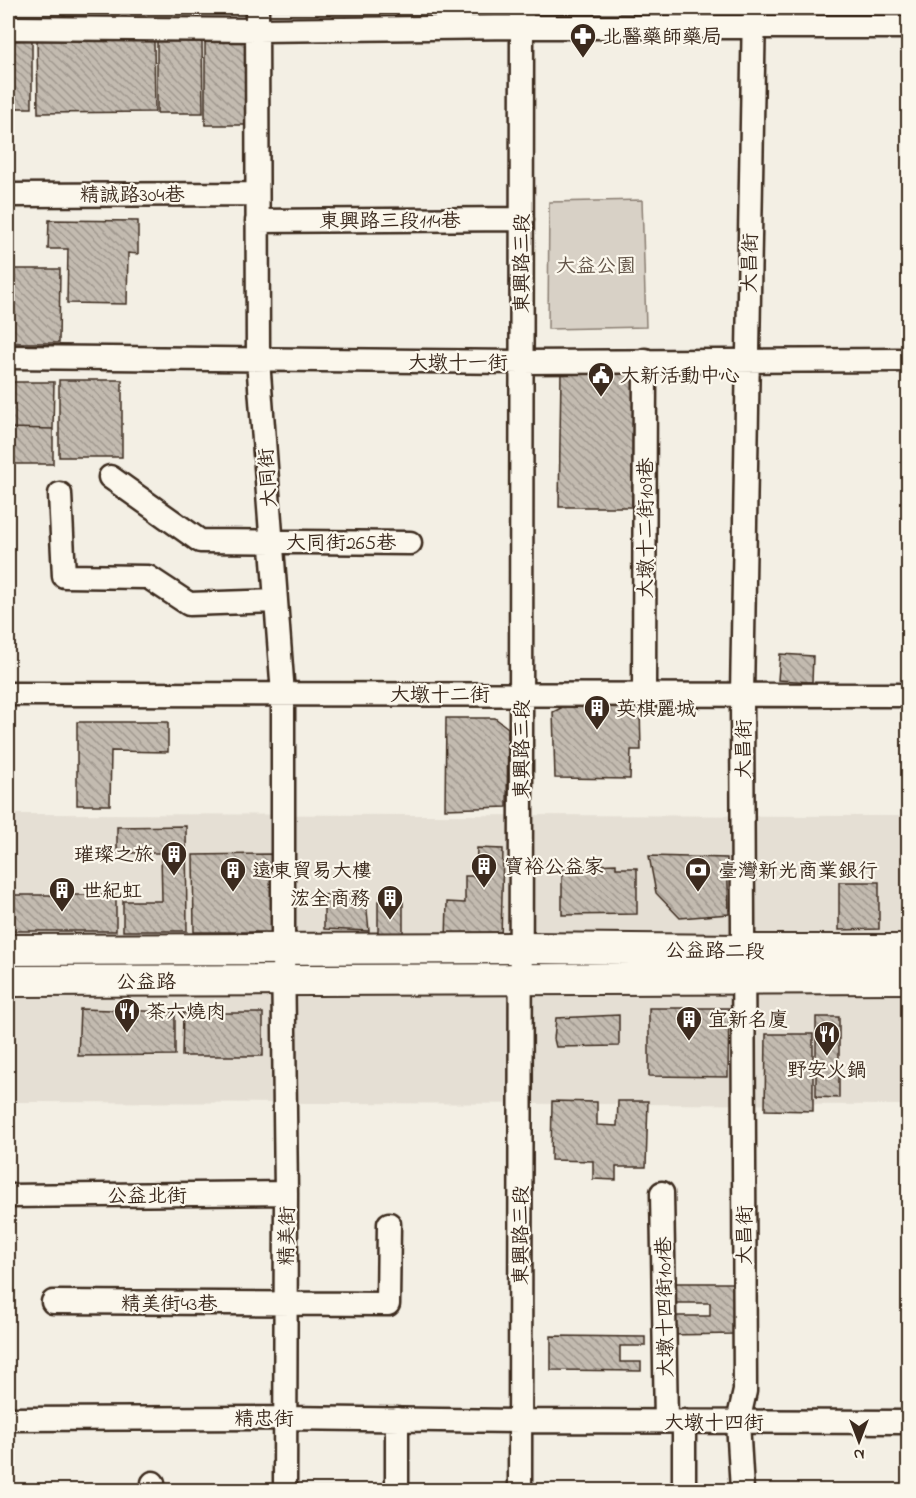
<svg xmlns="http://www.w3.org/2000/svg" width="916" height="1498" viewBox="0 0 916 1498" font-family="'Indie Flower','LXGW WenKai TC',sans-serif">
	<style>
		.built { fill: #e5dfd4 }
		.park { fill: #d8d1c6; stroke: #8a7e72; stroke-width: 1.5 }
		.building { fill: url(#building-back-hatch); stroke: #3b2a1e; stroke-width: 1.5 }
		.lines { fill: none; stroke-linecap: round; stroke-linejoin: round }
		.minor-casing { stroke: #3b2a1e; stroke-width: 27 }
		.major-casing { stroke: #3b2a1e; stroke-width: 34 }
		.minor { stroke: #fbf7ec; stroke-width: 22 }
		.major { stroke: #fbf7ec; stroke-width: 30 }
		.labels { text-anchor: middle; stroke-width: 4.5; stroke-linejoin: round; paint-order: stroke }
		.poi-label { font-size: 20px; fill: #3b2a1e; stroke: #fbf7ec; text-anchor: start }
		.street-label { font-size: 20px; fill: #3b2a1e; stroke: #fbf7ec }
		.park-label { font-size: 20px; fill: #625448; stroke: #fbf7ec }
	</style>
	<defs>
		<pattern id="building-back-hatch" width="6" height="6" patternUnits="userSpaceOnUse" patternTransform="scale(1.5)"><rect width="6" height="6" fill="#c3bbb0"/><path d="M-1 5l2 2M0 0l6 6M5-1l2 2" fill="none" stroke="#a0988f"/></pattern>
	</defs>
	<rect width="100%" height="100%" fill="#f3efe4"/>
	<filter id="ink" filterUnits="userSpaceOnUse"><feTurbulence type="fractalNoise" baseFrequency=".0167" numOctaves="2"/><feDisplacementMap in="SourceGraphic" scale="12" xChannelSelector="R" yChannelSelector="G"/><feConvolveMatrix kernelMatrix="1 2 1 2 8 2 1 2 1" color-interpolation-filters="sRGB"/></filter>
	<g filter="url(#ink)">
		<!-- built -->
		<path class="built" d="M 8,814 L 908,816 L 908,1105 L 8,1102 Z"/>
		<!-- park -->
		<path class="park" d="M 642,200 L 646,327 L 548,329 L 549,202 Z"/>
		<!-- building -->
		<path class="building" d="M 32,40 L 32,108 L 8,108 L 8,41 Z
			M 37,40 L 154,41 L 155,112 L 38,113 Z
			M 157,41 L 202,41 L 203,113 L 157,113 Z
			M 205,41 L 252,41 L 252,125 L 205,125 Z
			M 49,220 L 138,221 L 138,254 L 128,253 L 127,304 L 67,303 L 68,249 L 48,249 Z
			M 8,269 L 60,269 L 59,343 L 8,343 Z
			M 561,372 L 633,373 L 632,507 L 559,507 Z
			M 59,380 L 122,380 L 122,457 L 59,457 Z
			M 8,382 L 54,382 L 53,429 L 8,428 Z
			M 8,428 L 53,429 L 53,464 L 8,464 Z
			M 780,654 L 813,656 L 812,682 L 778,680 Z
			M 565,706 L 640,708 L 641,750 L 631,750 L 630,779 L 555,778 L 553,712 Z
			M 446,718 L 495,718 L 508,728 L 507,807 L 445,809 Z
			M 77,722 L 168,722 L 168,752 L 111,751 L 110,805 L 77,805 Z
			M 186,826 L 187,931 L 123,931 L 123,901 L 162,901 L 161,853 L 117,853 L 117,827 Z
			M 477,848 L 503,849 L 501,942 L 446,941 L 447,902 L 465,903 L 465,876 L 476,876 Z
			M 272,854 L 272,932 L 194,932 L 193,855 Z
			M 649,856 L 727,858 L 729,914 L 680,918 L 656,893 Z
			M 616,864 L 616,868 L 637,868 L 637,914 L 562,915 L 562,868 L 590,868 L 590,865 Z
			M 839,882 L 879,882 L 879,929 L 839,930 Z
			M 365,890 L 369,931 L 324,929 L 324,895 Z
			M 8,895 L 116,895 L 116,931 L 8,931 Z
			M 378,901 L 403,902 L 403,940 L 378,941 Z
			M 649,1008 L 729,1008 L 728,1077 L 649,1076 Z
			M 80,1009 L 175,1012 L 175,1055 L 78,1056 Z
			M 183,1013 L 263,1013 L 263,1056 L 182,1056 Z
			M 619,1015 L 619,1046 L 556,1047 L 554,1039 L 556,1018 Z
			M 816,1017 L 839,1017 L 839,1098 L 816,1097 Z
			M 766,1034 L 813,1034 L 813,1111 L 765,1110 Z
			M 552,1101 L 597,1102 L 597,1125 L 617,1126 L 618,1101 L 648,1101 L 646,1167 L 616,1167 L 616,1180 L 593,1179 L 593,1161 L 551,1160 Z
			M 670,1283 L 737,1283 L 738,1334 L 666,1335 L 666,1316 L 710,1316 L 710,1303 L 671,1303 Z
			M 551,1336 L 645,1337 L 645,1346 L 620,1346 L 620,1362 L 641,1362 L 641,1371 L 551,1370 Z
			M 8,1437 L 12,1437 L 11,1467 L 8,1467 Z"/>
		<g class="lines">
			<!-- minor casing -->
			<g class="minor-casing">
				<path id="minor" d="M 257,8 L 258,360 L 283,694 L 283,949 L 286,1193 L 285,1490
					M 8,28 L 257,30 L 522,27 L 908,27
					M 8,195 L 257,194
					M 257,221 L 522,219
					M 8,357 L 521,362 L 908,360
					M 110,477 L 200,541 L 410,543
					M 60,494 L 64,576 L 148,577 L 189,604 L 276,601
					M 8,694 L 908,695
					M 644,695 L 645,360
					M 662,1193 L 666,1421
					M 8,1196 L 286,1193
					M 53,1302 L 388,1304 L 389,1224
					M 8,1419 L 285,1418 L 520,1421 L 908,1422
					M 153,1483 L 153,1490
					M 397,1490 L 397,1419
					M 520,1490 L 522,8
					M 684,1490 L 684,1421
					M 742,1490 L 738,1422 L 745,1391 L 742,695 L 754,8"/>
			</g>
			<!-- major casing -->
			<g class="major-casing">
				<path id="major" d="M 8,950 L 521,948 L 743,950 L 908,950
					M 8,981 L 908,978"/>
			</g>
			<!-- minor -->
			<use href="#minor" class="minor"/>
			<!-- major -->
			<use href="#major" class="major"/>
		</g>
	</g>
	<!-- icons -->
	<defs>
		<g id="pharmacy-pin" transform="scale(1.35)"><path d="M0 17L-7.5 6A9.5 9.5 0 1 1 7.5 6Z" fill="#3b2a1e" stroke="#fbf7ec"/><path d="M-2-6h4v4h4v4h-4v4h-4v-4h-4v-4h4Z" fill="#fff"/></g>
		<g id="civic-pin" transform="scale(1.35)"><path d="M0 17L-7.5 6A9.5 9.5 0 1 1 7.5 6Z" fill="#3b2a1e" stroke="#fbf7ec"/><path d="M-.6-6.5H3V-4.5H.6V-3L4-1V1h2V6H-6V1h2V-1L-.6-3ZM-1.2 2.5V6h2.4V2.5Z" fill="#fff"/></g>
		<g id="building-pin" transform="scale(1.35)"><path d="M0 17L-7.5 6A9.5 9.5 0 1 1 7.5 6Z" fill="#3b2a1e" stroke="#fbf7ec"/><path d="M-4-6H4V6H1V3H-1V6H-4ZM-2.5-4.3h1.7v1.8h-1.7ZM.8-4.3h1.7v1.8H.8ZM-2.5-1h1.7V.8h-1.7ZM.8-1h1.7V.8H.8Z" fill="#fff"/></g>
		<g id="bank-pin" transform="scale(1.35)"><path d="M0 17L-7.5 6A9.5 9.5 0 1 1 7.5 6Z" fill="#3b2a1e" stroke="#fbf7ec"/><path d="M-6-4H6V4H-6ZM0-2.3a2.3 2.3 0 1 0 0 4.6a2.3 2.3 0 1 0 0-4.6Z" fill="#fff"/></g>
		<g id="restaurant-pin" transform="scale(1.35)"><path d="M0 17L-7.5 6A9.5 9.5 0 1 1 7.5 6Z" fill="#3b2a1e" stroke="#fbf7ec"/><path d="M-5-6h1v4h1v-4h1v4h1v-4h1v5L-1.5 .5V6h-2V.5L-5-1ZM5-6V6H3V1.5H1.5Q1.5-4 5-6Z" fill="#fff"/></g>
	</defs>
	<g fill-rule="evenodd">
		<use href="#pharmacy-pin" x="583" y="36"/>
		<use href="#civic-pin" x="601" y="375"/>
		<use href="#building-pin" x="597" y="708"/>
		<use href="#building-pin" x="174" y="854"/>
		<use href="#building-pin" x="484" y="866"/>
		<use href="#building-pin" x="233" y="870"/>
		<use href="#bank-pin" x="698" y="870"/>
		<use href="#building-pin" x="62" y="890"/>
		<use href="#building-pin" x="390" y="898"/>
		<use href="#restaurant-pin" x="127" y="1011"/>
		<use href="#building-pin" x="689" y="1019"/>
		<use href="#restaurant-pin" x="827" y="1034"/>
	</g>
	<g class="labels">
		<!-- poi labels -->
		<g class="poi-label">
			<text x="602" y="43">北醫藥師藥局</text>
			<text x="620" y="382">大新活動中心</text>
			<text x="616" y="715">英棋麗城</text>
			<text x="154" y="861" text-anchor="end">璀璨之旅</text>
			<text x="504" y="873">寶裕公益家</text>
			<text x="252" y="877">遠東貿易大樓</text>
			<text x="718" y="877">臺灣新光商業銀行</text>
			<text x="82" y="897">世紀虹</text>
			<text x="370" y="905" text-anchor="end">浤全商務</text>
			<text x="146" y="1018">茶六燒肉</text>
			<text x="708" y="1026">宜新名廈</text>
			<text x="827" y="1076" text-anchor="middle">野安火鍋</text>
		</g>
		<!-- street labels -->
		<g class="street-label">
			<text x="132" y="201">精誠路304巷</text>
			<text x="390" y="227">東興路三段114巷</text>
			<text transform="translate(521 263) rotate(-90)" y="7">東興路三段</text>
			<text transform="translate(749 263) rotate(-89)" y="7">大昌街</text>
			<text x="458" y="369">大墩十一街</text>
			<text transform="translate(267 478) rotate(-94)" y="7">大同街</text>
			<text transform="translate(645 528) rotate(-90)" y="7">大墩十二街109巷</text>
			<text x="341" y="549">大同街265巷</text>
			<text x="440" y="701">大墩十二街</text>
			<text transform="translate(521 749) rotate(-90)" y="7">東興路三段</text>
			<text transform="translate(743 749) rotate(-90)" y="7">大昌街</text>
			<text transform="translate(715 950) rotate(1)" y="7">公益路二段</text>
			<text x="146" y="988">公益路</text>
			<text x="147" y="1202">公益北街</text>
			<text transform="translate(520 1235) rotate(-90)" y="7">東興路三段</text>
			<text transform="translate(744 1235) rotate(-90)" y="7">大昌街</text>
			<text transform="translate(286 1236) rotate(-89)" y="7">精美街</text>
			<text x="169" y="1310">精美街43巷</text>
			<text transform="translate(664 1307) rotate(-91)" y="7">大墩十四街101巷</text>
			<text x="264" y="1425">精忠街</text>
			<text x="714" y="1429">大墩十四街</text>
		</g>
		<!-- park labels -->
		<g class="park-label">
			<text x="596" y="272">大益公園</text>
		</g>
	</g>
	<!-- margin -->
	<rect width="916" height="1498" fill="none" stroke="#fbf7ec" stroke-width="30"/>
	<rect x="15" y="15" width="886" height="1468" fill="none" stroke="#3b2a1e" stroke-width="2" filter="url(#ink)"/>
	<!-- north arrow -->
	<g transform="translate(859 1441) rotate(180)" stroke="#fbf7ec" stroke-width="4.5" paint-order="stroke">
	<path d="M0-4.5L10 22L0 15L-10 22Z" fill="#3b2a1e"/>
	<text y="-9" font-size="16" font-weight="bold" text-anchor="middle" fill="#3b2a1e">N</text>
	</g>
</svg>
